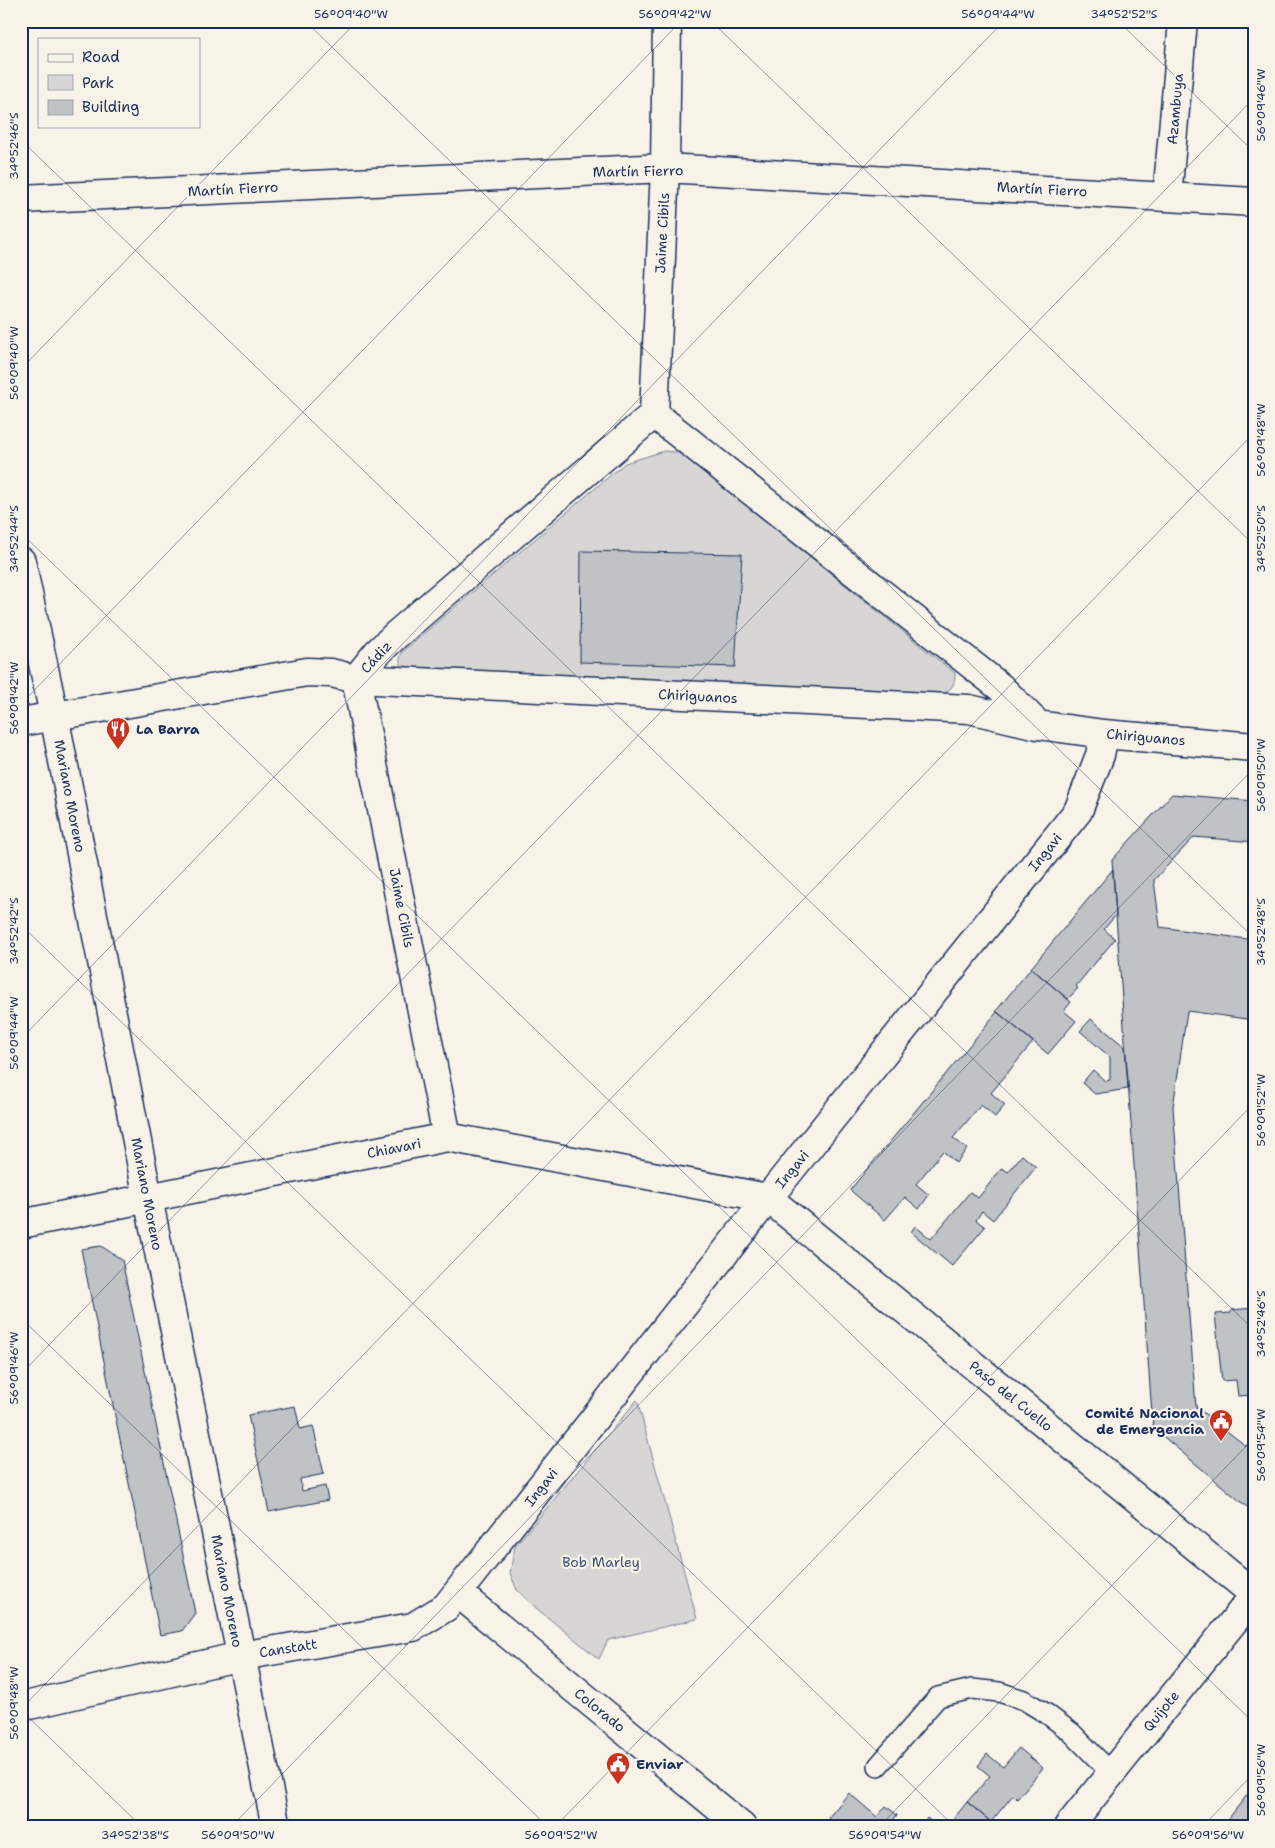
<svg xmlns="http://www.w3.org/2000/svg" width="1275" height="1848" viewBox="0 0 1275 1848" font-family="'Shantell Sans',sans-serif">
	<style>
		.green { fill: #d7d6d4; stroke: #798299 }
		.building { fill: #c0c3c5; stroke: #1b2f5e }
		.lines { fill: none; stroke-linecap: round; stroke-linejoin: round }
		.service-casing { stroke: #1b2f5e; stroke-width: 22 }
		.minor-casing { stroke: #1b2f5e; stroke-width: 31 }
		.tertiary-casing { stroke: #1b2f5e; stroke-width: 31 }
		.service { stroke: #f7f3e8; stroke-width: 19 }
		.minor { stroke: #f7f3e8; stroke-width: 28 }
		.tertiary { stroke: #f7f3e8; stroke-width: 28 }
		.ticks { fill: none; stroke: #1b2f5e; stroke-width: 1; stroke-opacity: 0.45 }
		.labels { text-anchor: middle; stroke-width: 4.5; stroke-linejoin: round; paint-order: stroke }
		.street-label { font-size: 14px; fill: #1b2f5e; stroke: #f7f3e8 }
		.poi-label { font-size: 14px; font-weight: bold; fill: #1b2f5e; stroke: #f7f3e8; text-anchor: start }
		.park-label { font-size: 14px; fill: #415076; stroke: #f7f3e8 }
		.neatline { fill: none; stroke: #1b2f5e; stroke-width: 2 }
		.ticks-label { font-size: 12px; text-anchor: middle; fill: #1b2f5e }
	</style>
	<rect width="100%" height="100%" fill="#f7f3e8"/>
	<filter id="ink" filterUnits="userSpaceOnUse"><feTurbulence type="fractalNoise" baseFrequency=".02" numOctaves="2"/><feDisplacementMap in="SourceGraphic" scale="10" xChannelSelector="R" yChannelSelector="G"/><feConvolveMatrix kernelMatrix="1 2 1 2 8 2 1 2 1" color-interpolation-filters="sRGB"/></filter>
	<g filter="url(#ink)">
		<!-- green -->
		<path class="green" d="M 664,451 L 675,452 L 685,456 L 947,667 L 955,673 C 955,685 952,689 942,695 L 611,677 L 458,675 L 406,670 C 399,664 398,660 403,651 L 625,463 Z
			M 637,1400 L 697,1619 L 608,1640 L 599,1659 L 536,1608 L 517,1590 L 510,1573 L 515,1546 Z"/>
		<!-- building -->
		<path class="building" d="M 581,551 L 742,554 L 735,667 L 580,662 Z
			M 1172,794 L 1254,801 L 1254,842 L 1194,837 L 1154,880 L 1160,927 L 1254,940 L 1254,1020 L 1187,1011 L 1173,1107 L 1196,1407 L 1246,1446 L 1254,1437 L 1254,1506 L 1247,1507 L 1153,1428 L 1112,860 Z
			M 1113,869 L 1116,915 L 1104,929 L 1115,939 L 1076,986 L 1078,988 L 1068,999 L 1031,968 Z
			M 1031,968 L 1071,1002 L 1064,1011 L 1076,1021 L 1048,1054 L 996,1011 Z
			M 997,1012 L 1033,1042 L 991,1093 L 1005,1105 L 995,1117 L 981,1105 L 953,1138 L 967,1149 L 956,1163 L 943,1151 L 916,1184 L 929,1195 L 919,1209 L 905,1197 L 885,1220 L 850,1190 Z
			M 1091,1019 L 1125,1047 L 1128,1089 L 1095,1094 L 1082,1083 L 1093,1070 L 1105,1081 L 1110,1080 L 1110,1057 L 1080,1031 Z
			M 1022,1155 L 1036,1167 L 993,1220 L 982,1211 L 976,1220 L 985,1227 L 952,1266 L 911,1232 L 915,1226 L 931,1239 L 970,1192 L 978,1198 L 1002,1168 L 1008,1172 Z
			M 101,1246 L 122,1260 L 195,1613 L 182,1631 L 160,1635 L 81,1249 Z
			M 1254,1308 L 1254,1405 L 1253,1395 L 1238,1396 L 1236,1380 L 1222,1381 L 1215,1314 L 1231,1313 L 1231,1310 Z
			M 295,1406 L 300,1429 L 313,1426 L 324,1474 L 300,1479 L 302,1491 L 325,1486 L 328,1500 L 269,1512 L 248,1415 Z
			M 1019,1748 L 1043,1768 L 1017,1799 L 1013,1795 L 991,1822 L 967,1802 L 990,1776 L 978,1766 L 987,1754 L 1003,1767 Z
			M 1254,1786 L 1254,1827 L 1222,1827 Z
			M 849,1793 L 877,1817 L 886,1806 L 897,1815 L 888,1827 L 839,1827 L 828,1818 Z
			M 967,1802 L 991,1822 L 987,1827 L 947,1827 Z
			M 927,1818 L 938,1827 L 920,1827 Z"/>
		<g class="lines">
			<!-- service casing -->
			<g class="service-casing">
				<path id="service" d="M 878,1766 L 938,1697 L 972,1689 L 999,1692 L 1024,1700 L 1047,1714 L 1071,1732 L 1111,1773"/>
			</g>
			<!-- minor casing -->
			<g class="minor-casing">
				<path id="minor" d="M 1167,197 L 1183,21
					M 21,199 L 665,168 L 1254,202
					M 654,414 L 1000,687 L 1038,725
					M 654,414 L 665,168 L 667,21
					M 21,561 L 54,715 L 148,1198 L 276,1827
					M 356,679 L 447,1137
					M 356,679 L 377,653 L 396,635 L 654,414
					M 21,722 L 307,672 L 331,673 L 356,679 L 969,709 L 1038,725 L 1104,734 L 1254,747
					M 21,1224 L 447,1137 L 768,1198 L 1254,1594
					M 21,1707 L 241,1656 L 413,1627 L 446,1607 L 768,1198 L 1078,811 L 1100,755 L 1104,734
					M 1068,1827 L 1254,1596"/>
			</g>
			<!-- tertiary casing -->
			<g class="tertiary-casing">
				<path id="tertiary" d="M 458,1593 L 742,1827"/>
			</g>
			<!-- service -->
			<use href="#service" class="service"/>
			<!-- minor -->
			<use href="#minor" class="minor"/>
			<!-- tertiary -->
			<use href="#tertiary" class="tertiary"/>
		</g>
	</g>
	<!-- ticks -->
	<path class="ticks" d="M 305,21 L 1254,938M 711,21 L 1254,545M 1118,21 L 1254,152M 21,34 L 34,21M 21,140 L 1254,1330M 21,369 L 357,21M 21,533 L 1254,1723M 21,704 L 681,21M 21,925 L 955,1827M 21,1039 L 1004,21M 21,1318 L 548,1827M 21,1374 L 1254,98M 21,1709 L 1254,433M 21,1710 L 142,1827M 231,1827 L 1254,768M 555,1827 L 1254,1103M 879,1827 L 1254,1438M 1202,1827 L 1254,1773"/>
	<!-- icons -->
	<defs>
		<g id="restaurant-pin" transform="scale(1.25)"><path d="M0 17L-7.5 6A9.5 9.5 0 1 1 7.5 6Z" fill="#c8321e" stroke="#f7f3e8"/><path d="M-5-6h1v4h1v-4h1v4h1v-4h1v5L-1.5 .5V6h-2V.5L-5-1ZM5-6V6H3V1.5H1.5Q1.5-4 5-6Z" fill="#fff"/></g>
		<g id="civic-pin" transform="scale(1.25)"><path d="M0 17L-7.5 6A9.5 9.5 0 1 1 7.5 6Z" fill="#c8321e" stroke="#f7f3e8"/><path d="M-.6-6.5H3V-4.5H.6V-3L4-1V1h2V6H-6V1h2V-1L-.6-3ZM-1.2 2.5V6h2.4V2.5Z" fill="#fff"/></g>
	</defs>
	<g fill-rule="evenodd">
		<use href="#restaurant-pin" x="118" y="729"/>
		<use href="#civic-pin" x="1221" y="1421"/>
		<use href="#civic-pin" x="618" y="1764"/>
	</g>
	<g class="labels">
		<!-- street labels -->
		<g class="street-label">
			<text transform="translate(1175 109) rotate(-85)" y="5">Azambuya</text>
			<text transform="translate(638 171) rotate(-1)" y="5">Martín Fierro</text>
			<text transform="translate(233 189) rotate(-3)" y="5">Martín Fierro</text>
			<text transform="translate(1042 189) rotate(3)" y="5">Martín Fierro</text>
			<text transform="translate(662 233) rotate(-87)" y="5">Jaime Cibils</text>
			<text transform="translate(376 657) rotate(-47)" y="5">Cádiz</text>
			<text transform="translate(698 696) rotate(3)" y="5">Chiriguanos</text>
			<text transform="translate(1146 737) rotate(5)" y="5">Chiriguanos</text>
			<text transform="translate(70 796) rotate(79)" y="5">Mariano Moreno</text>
			<text transform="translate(1045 852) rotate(-51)" y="5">Ingavi</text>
			<text transform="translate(402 908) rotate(79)" y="5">Jaime Cibils</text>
			<text transform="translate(394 1148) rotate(-11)" y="5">Chiavari</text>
			<text transform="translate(792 1169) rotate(-51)" y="5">Ingavi</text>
			<text transform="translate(147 1194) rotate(79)" y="5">Mariano Moreno</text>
			<text transform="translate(1011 1396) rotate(39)" y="5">Paso del Cuello</text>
			<text transform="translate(541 1487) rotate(-52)" y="5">Ingavi</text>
			<text transform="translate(227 1591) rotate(79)" y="5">Mariano Moreno</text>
			<text transform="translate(288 1648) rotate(-9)" y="5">Canstatt</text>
			<text transform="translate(600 1710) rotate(39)" y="5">Colorado</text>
			<text transform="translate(1161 1711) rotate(-51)" y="5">Quijote</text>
		</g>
		<!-- poi labels -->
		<g class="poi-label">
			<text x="136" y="734">La Barra</text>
			<text x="1204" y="1418" text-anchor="end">Comité Nacional<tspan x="1204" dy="16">de Emergencia</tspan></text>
			<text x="636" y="1769">Enviar</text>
		</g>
		<!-- park labels -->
		<g class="park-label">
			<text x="601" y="1567">Bob Marley</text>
		</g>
	</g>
	<!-- margin -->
	<rect width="1275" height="1848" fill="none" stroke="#f7f3e8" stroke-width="55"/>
	<!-- legend -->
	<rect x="38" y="38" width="162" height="90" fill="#f7f3e8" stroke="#9fa5b1"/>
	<rect x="48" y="54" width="25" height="8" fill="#f7f3e8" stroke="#9fa5b1"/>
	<text x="82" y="62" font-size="15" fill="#1b2f5e">Road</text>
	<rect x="48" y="75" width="25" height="15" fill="#d7d6d4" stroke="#9fa5b1"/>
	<text x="82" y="88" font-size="15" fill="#1b2f5e">Park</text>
	<rect x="48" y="100" width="25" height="15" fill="#c0c3c5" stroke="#9fa5b1"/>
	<text x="82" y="112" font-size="15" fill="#1b2f5e">Building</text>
	<rect x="28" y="28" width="1220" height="1792" class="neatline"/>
	<g class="ticks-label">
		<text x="351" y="18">56°09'40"W</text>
		<text x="675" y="18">56°09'42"W</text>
		<text x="998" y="18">56°09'44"W</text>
		<text x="1124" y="18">34°52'52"S</text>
		<text transform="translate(1261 105) rotate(-90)" y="4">56°09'46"W</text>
		<text transform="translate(14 146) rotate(-90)" y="4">34°52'46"S</text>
		<text transform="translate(14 363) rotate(-90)" y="4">56°09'40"W</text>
		<text transform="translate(1261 440) rotate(-90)" y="4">56°09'48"W</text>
		<text transform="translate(14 539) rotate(-90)" y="4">34°52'44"S</text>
		<text transform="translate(1261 539) rotate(-90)" y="4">34°52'50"S</text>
		<text transform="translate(14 698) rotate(-90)" y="4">56°09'42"W</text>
		<text transform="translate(1261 775) rotate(-90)" y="4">56°09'50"W</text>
		<text transform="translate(14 931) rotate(-90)" y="4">34°52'42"S</text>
		<text transform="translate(1261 932) rotate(-90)" y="4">34°52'48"S</text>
		<text transform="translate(14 1033) rotate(-90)" y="4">56°09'44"W</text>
		<text transform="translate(1261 1110) rotate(-90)" y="4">56°09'52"W</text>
		<text transform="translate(1261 1324) rotate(-90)" y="4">34°52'46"S</text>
		<text transform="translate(14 1368) rotate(-90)" y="4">56°09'46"W</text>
		<text transform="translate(1261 1445) rotate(-90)" y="4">56°09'54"W</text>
		<text transform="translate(14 1703) rotate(-90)" y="4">56°09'48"W</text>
		<text transform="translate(1261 1780) rotate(-90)" y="4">56°09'56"W</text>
		<text x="135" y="1839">34°52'38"S</text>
		<text x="238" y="1839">56°09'50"W</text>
		<text x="561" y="1839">56°09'52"W</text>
		<text x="885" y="1839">56°09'54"W</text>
		<text x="1208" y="1839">56°09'56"W</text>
	</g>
</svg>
